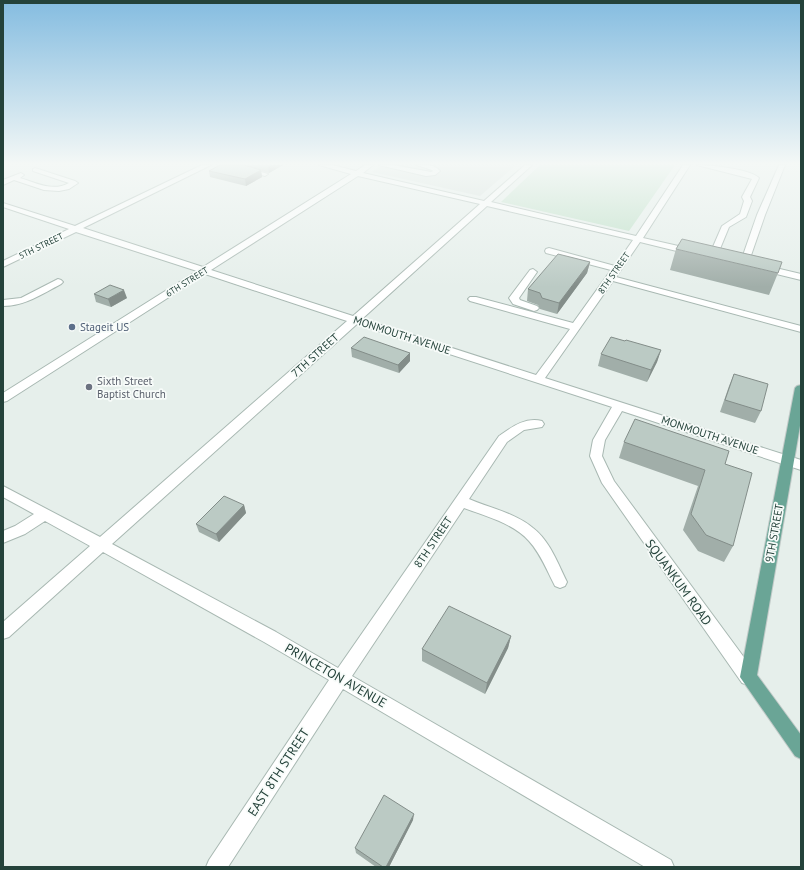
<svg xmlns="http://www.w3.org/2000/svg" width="804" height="870" viewBox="0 0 804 870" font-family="'PT Sans',sans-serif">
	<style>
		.built { fill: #d4dfda }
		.green { fill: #bfe0c8 }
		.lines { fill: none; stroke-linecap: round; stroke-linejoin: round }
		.minor-casing { stroke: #a8b8b2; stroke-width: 2 }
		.major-casing { stroke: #c2cac8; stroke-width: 2 }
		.minor { fill: #fff; fill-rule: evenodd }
		.major { fill: #6aa596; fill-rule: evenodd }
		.wall { fill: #a1aea9 }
		.shaded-wall { fill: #838d89 }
		.building { fill: #bbcac4; stroke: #838d89 }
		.service-dot { fill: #5c6f8a; stroke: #f7fbf9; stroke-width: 1.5 }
		.worship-dot { fill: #6b7280; stroke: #f7fbf9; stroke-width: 1.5 }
		.labels { text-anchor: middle; stroke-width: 3.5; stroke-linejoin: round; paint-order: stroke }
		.far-street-label { font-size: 9px; fill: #24423a; stroke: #f7fbf9 }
		.service-label { font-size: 11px; fill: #4e5e75; stroke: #f7fbf9; text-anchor: start }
		.street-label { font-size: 11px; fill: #24423a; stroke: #f7fbf9 }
		.worship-label { font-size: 11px; fill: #5b616d; stroke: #f7fbf9; text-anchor: start }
		.near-street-label { font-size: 13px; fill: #24423a; stroke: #f7fbf9 }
	</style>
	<rect width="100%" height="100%" fill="#e6efeb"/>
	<!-- built -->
	<path class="built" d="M 382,165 L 516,165 L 480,196 L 372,172 Z"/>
	<!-- green -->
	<path class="green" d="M 540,165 L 675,165 L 629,231 L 501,202 Z"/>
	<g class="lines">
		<!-- minor casing -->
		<g class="minor-casing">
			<path id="minor" d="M 202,165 L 211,165 L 83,228 L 203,267 L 351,174 L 319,165 L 332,165 L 356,171 L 365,165 L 373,165 L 363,173 L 484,201 L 525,165 L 532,165 L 491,202 L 636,236 L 683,165 L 690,165 L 643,238 L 696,250 L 697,252 L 693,255 L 640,242 L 616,277 L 801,326 L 801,332 L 613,281 L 545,378 L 801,460 L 801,470 L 622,411 L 605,440 L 602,456 L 614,481 L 754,671 L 756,677 L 754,683 L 748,685 L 742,683 L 602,483 L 590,456 L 593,440 L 612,407 L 357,324 L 112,544 L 276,632 L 338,668 L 499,436 C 512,427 525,417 542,421 L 544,424 L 542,427 L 524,430 L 507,442 L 469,499 C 490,508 515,513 533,528 C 550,541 558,564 567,582 L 565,586 L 560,588 L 555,586 C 547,571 541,554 529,541 C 513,523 485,516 464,508 L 352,676 L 671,860 L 674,867 L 645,867 L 343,689 L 228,867 L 206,867 L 209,860 L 329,680 L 264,642 L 103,552 L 9,637 L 3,639 L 3,622 L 90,546 L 45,521 L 25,534 L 3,543 L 3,531 L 15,526 L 34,514 L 3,497 L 3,486 L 100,537 L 347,321 L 205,274 L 7,401 L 3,402 L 3,393 L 197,271 L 76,232 L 3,267 L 3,261 L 69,229 L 3,207 L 3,203 L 75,226 ZM 358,176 L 480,204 L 353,316 L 211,270 ZM 487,206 L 633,240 L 615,266 L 549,248 L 546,249 L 545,251 L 546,253 L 611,270 L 573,323 L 476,297 L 470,297 L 468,299 L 470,301 L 570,329 L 536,375 L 362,319 Z
				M 227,165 L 239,165 L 268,174 L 265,176 Z
				M 379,165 L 393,165 L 431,172 L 433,171 L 432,170 L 417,165 C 426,165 434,164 440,171 L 435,175 L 426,176 Z
				M 697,165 C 711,165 750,169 759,178 L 750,197 L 752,201 L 746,217 L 729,227 L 717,256 L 713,259 L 709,256 L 722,226 L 740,214 L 744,201 L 742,197 L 752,179 Z
				M 779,165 L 785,165 L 765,215 L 748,264 L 747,266 L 741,266 L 740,264 L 757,215 Z
				M 35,168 L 75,181 L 78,183 L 69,189 L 59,191 L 44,190 L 14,180 L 3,185 L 3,180 L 21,173 L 24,175 L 20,178 C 36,183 53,192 69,183 L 33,171 L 33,169 Z
				M 763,265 L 801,274 L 801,280 L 760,270 L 759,268 Z
				M 533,269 L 537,272 L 519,298 L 520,300 L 537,306 L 539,308 L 537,310 L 534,311 L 513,304 L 509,298 L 530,270 Z
				M 58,279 L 61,280 L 63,282 L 61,284 C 42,294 25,306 3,306 L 3,300 L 21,298 Z"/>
		</g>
		<!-- major casing -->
		<g class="major-casing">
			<path id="major" d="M 801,385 L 801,420 L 757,675 L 801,735 L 801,759 L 795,756 L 740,677 L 795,388 L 797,386 Z"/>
		</g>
		<!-- minor -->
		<use href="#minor" class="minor"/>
		<!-- major -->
		<use href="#major" class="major"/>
	</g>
	<!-- wall -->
	<path class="wall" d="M 220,165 L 283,165 L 269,173 L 261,171 L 262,177 L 246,186 L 210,177 L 209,171 Z
		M 676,249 L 778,273 L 769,295 L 670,270 Z
		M 590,262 L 587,273 L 557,314 L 540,309 L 538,305 L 527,301 L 528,289 Z
		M 94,294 L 127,298 L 111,307 L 96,302 Z
		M 625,341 L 661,350 L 657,362 L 647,382 L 598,366 L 601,354 Z
		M 351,348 L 410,361 L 399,373 L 352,357 Z
		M 734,374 L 761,411 L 755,423 L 720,412 L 729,386 Z
		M 624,442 L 725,464 L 733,546 L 724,562 L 698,551 L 683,530 L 698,486 L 619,458 Z
		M 244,505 L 246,513 L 219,542 L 199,532 L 196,524 Z
		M 511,636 L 508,648 L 485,694 L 422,661 L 422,649 Z
		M 413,820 L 389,867 L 376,867 L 356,853 L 355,848 Z"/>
	<!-- shaded-wall -->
	<path class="shaded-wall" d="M 271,165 L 283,165 L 269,173 L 268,167 Z
		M 261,170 L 262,177 L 246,186 L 245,179 Z
		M 590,262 L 587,273 L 557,314 L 559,303 Z
		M 124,290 L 127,298 L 111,307 L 108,299 Z
		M 661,350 L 657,362 L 647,382 L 651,370 Z
		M 410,353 L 410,361 L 399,373 L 398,365 Z
		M 244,505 L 246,513 L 219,542 L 216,534 Z
		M 511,636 L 508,648 L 485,694 L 487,683 Z
		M 414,814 L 413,820 L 389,867 L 386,867 Z"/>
	<!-- building -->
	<path class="building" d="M 220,165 L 244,165 L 261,170 L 245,179 L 209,171 Z
		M 682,239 L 782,262 L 778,273 L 676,249 Z
		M 558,254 L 590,262 L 559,303 L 542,298 L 540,293 L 528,289 Z
		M 110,285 L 124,290 L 108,299 L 94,294 Z
		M 364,337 L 410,353 L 398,365 L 351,348 Z
		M 611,337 L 625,341 L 626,340 L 661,350 L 651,370 L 601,354 Z
		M 734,374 L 768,384 L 761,411 L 725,400 Z
		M 635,419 L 729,451 L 725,464 L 752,473 L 733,546 L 706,535 L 691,514 L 705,470 L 624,442 Z
		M 224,496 L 244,505 L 216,534 L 196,524 Z
		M 449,606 L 511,636 L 487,683 L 422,649 Z
		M 384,795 L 414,814 L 386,867 L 383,867 L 355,848 Z"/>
	<!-- sky -->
	<linearGradient id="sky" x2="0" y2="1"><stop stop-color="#84bce0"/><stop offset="0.57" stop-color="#f4f8f6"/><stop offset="1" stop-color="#f4f8f6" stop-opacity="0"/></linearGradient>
	<rect width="804" height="287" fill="url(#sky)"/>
	<!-- markers -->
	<circle class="service-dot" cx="72" cy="327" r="4"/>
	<circle class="worship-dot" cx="89" cy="387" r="4"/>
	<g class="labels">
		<!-- far-street labels -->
		<g class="far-street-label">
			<text transform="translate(41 246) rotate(-26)" y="3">5TH STREET</text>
			<text transform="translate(614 273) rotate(-55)" y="3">8TH STREET</text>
			<text transform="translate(187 282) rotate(-32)" y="3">6TH STREET</text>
		</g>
		<!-- service labels -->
		<g class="service-label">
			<text x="80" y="331">Stageit US</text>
		</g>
		<!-- street labels -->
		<g class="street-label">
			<text transform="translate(402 335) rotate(18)" y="4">MONMOUTH AVENUE</text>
			<text transform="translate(315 355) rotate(-42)" y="4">7TH STREET</text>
			<text transform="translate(710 435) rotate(18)" y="4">MONMOUTH AVENUE</text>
			<text transform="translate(774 533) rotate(-80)" y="4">9TH STREET</text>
			<text transform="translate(433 542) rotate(-56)" y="4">8TH STREET</text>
		</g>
		<!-- worship labels -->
		<g class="worship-label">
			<text x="97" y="385">Sixth Street<tspan x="97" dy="13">Baptist Church</tspan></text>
		</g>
		<!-- near-street labels -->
		<g class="near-street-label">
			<text transform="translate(679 582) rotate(54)" y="5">SQUANKUM ROAD</text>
			<text transform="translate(336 675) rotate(30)" y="5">PRINCETON AVENUE</text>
			<text transform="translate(278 772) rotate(-57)" y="5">EAST 8TH STREET</text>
		</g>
	</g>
	<!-- border -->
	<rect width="804" height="870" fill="none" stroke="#24423a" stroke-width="8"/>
</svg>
